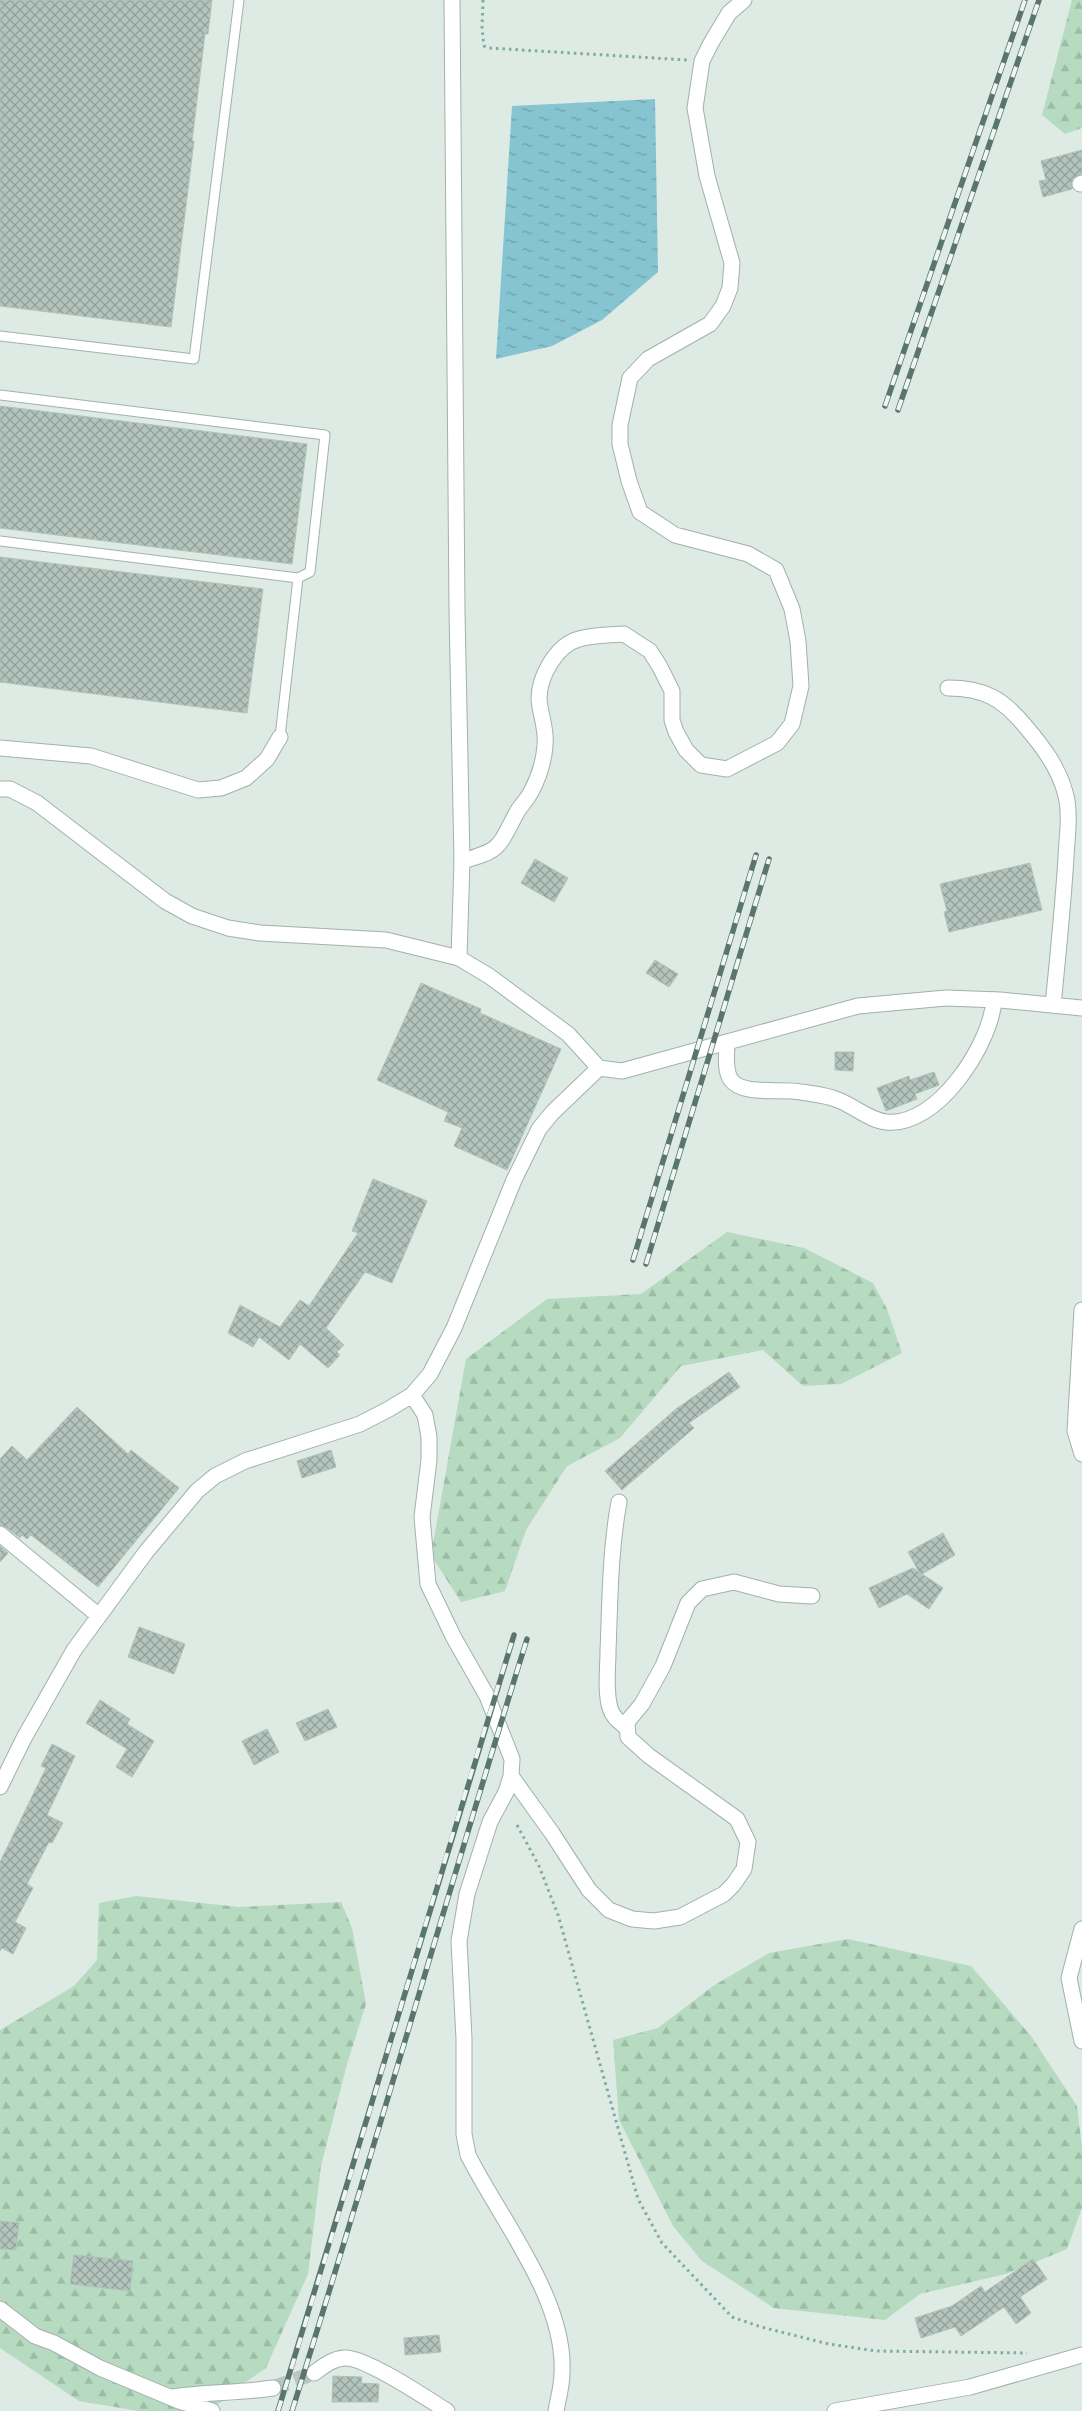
<svg xmlns="http://www.w3.org/2000/svg" width="1082" height="2411" viewBox="0 0 1082 2411" font-family="Signika,sans-serif">
	<style>
		.forest { fill: url(#forest-firs) }
		.water { fill: url(#water-ripples) }
		.building { fill: url(#building-cross-hatch); stroke: #b0c3bb }
		.lines { fill: none; stroke-linecap: round; stroke-linejoin: round }
		.minor-tunnel { stroke: #b8c7c0; stroke-width: 15; stroke-dasharray: 15 8; stroke-linecap: butt }
		.service-casing { stroke: #a1b1ab; stroke-width: 11 }
		.minor-casing { stroke: #a1b1ab; stroke-width: 17 }
		.tertiary-casing { stroke: #a1b1ab; stroke-width: 17 }
		.path { stroke: #7ead9f; stroke-width: 3; stroke-dasharray: 2.5 4; stroke-linecap: butt }
		.service { stroke: #fff; stroke-width: 9 }
		.minor { stroke: #fff; stroke-width: 15 }
		.tertiary { stroke: #fff; stroke-width: 15 }
		.rail-casing { stroke: #59756e; stroke-width: 5.5 }
		.rail { stroke: #eef6f2; stroke-width: 4; stroke-dasharray: 11; stroke-linecap: butt }
	</style>
	<defs>
		<pattern id="forest-firs" width="22" height="20" patternUnits="userSpaceOnUse" patternTransform="scale(1.25)"><rect width="22" height="20" fill="#b6dbc0"/><path d="M5 1l3.5 6h-7zM16 11l3.5 6h-7z" fill="#9cbda5"/></pattern>
		<pattern id="water-ripples" width="26" height="14" patternUnits="userSpaceOnUse" patternTransform="scale(1.25)"><rect width="26" height="14" fill="#85c4d0"/><path d="M2 4q2-2 4 0t4 0M15 11q2-2 4 0t4 0" fill="none" stroke="#6ca0a9"/></pattern>
		<pattern id="building-cross-hatch" width="8" height="8" patternUnits="userSpaceOnUse" patternTransform="scale(1.25)"><rect width="8" height="8" fill="#b3c4bd"/><path d="M0 0l8 8M0 8l8-8" fill="none" stroke="#91a09a"/></pattern>
	</defs>
	<rect width="100%" height="100%" fill="#deeae4"/>
	<!-- forest -->
	<path class="forest" d="M 1072,0 L 1082,0 L 1082,128 L 1065,134 L 1042,115 Z
		M 727,1232 L 804,1248 L 873,1283 L 887,1309 L 902,1353 L 841,1384 L 803,1386 L 763,1350 L 681,1366 L 620,1438 L 567,1466 L 526,1530 L 505,1591 L 461,1602 L 431,1555 L 466,1359 L 547,1299 L 641,1294 Z
		M 136,1896 L 239,1907 L 341,1902 L 352,1928 L 366,2004 L 347,2064 L 321,2166 L 308,2274 L 266,2368 L 230,2393 L 211,2411 L 139,2411 L 79,2401 L 0,2348 L 0,2030 L 74,1986 L 97,1960 L 99,1903 Z
		M 848,1939 L 971,1966 L 1031,2036 L 1077,2106 L 1082,2148 L 1082,2208 L 1067,2249 L 1006,2274 L 920,2294 L 885,2320 L 774,2308 L 702,2261 L 673,2226 L 619,2120 L 613,2040 L 658,2028 L 713,1986 L 769,1953 Z"/>
	<!-- water -->
	<path class="water" d="M 655,99 L 658,272 L 602,320 L 552,346 L 496,359 L 512,106 Z"/>
	<!-- building -->
	<path class="building" d="M 0,0 L 212,0 L 208,34 L 205,34 L 192,141 L 194,141 L 171,327 L 0,306 Z
		M 1082,150 L 1082,174 L 1072,179 L 1072,189 L 1043,197 L 1039,181 L 1046,180 L 1041,161 Z
		M 0,406 L 307,444 L 292,564 L 0,528 Z
		M 0,557 L 263,589 L 247,713 L 0,682 Z
		M 535,859 L 568,878 L 554,902 L 521,883 Z
		M 1030,863 L 1042,910 L 949,932 L 944,912 L 947,911 L 940,884 Z
		M 655,960 L 678,974 L 669,987 L 646,973 Z
		M 421,983 L 481,1009 L 480,1013 L 561,1049 L 507,1170 L 454,1146 L 462,1128 L 444,1121 L 448,1112 L 377,1080 Z
		M 835,1052 L 854,1052 L 853,1071 L 835,1070 Z
		M 934,1072 L 939,1085 L 915,1094 L 917,1099 L 886,1111 L 877,1088 L 909,1076 L 910,1080 Z
		M 373,1179 L 427,1201 L 392,1283 L 365,1272 L 326,1328 L 344,1345 L 337,1352 L 340,1355 L 328,1368 L 300,1344 L 289,1360 L 259,1337 L 253,1347 L 228,1333 L 240,1305 L 280,1327 L 300,1300 L 309,1306 L 358,1233 L 352,1231 Z
		M 729,1372 L 740,1387 L 689,1423 L 694,1428 L 622,1490 L 605,1471 L 676,1409 Z
		M 77,1407 L 128,1454 L 131,1450 L 179,1488 L 98,1587 L 31,1535 L 27,1539 L 22,1535 L 20,1538 L 6,1527 L 0,1525 L 0,1459 L 12,1446 L 27,1460 Z
		M 331,1450 L 336,1467 L 302,1478 L 297,1461 Z
		M 943,1533 L 955,1555 L 922,1574 L 943,1588 L 929,1609 L 907,1594 L 879,1608 L 869,1588 L 913,1568 L 919,1572 L 908,1552 Z
		M 0,1546 L 8,1553 L 0,1562 Z
		M 139,1627 L 185,1644 L 174,1674 L 128,1657 Z
		M 100,1700 L 130,1719 L 127,1724 L 154,1741 L 132,1777 L 116,1767 L 127,1749 L 86,1723 Z
		M 328,1709 L 337,1727 L 305,1741 L 296,1723 Z
		M 267,1729 L 279,1752 L 254,1765 L 242,1741 Z
		M 52,1744 L 75,1756 L 47,1815 L 63,1823 L 52,1843 L 49,1842 L 27,1884 L 33,1888 L 15,1922 L 26,1928 L 13,1954 L 2,1948 L 0,1951 L 0,1862 L 46,1768 L 41,1766 Z
		M 0,2221 L 19,2223 L 16,2250 L 0,2249 Z
		M 74,2255 L 133,2261 L 130,2291 L 70,2284 Z
		M 1033,2259 L 1047,2279 L 1020,2297 L 1031,2313 L 1016,2324 L 1004,2307 L 961,2336 L 955,2327 L 921,2338 L 915,2318 L 952,2306 L 981,2286 L 985,2292 Z
		M 439,2335 L 441,2352 L 405,2355 L 404,2338 Z
		M 333,2376 L 362,2377 L 361,2383 L 379,2384 L 378,2402 L 332,2402 Z"/>
	<g class="lines">
		<!-- minor-tunnel -->
		<path class="minor-tunnel" d="M 273,2388 L 314,2373"/>
		<!-- service casing -->
		<g class="service-casing">
			<path id="service" d="M 0,336 L 194,359 L 239,0
				M 0,395 L 325,435 L 310,572 L 298,578 L 0,541
				M 280,737 L 298,578"/>
		</g>
		<!-- minor casing -->
		<g class="minor-casing">
			<path id="minor" d="M 1080,184 L 1082,183
				M 948,688 C 985,688 1003,699 1026,727 C 1043,747 1058,767 1065,792 C 1071,812 1067,836 1066,857 C 1063,906 1058,956 1053,1005
				M 0,748 L 91,756 L 198,790 L 221,788 L 246,778 L 267,759 L 280,737
				M 462,861 C 501,850 498,848 516,814 C 520,806 527,800 531,792 C 539,777 544,761 545,745 C 547,730 540,714 539,699 C 539,677 556,645 579,639 C 593,635 609,635 624,634 L 650,651 L 660,667 L 672,691 L 672,720 L 676,732 L 686,750 L 701,765 L 727,769 L 777,743 L 792,724 L 801,686 L 798,641 L 792,609 L 776,570 L 748,554 L 675,535 L 640,512 L 629,481 L 620,444 L 620,425 L 630,378 L 648,359 L 710,324 L 723,306 L 730,288 L 732,263 L 707,176 L 695,108 L 702,61 L 711,43 L 729,13 L 744,0
				M 727,1042 C 727,1053 724,1070 731,1080 C 743,1096 782,1088 801,1092 C 813,1094 827,1095 838,1100 C 854,1106 869,1120 886,1122 C 937,1128 991,1044 994,1000
				M 1082,1310 L 1075,1431 L 1082,1454
				M 412,1395 L 425,1415 L 429,1437 L 429,1460 L 422,1517 L 428,1584 L 454,1638 L 487,1696 L 512,1759 L 511,1776 L 506,1792 L 490,1822 L 467,1894 L 459,1941 L 464,2039 L 464,2134 L 468,2155 C 500,2219 566,2299 562,2373 C 562,2386 558,2399 556,2411
				M 619,1502 C 610,1550 610,1602 608,1651 C 608,1669 605,1691 610,1708 C 613,1718 620,1722 627,1728
				M 0,1534 L 99,1616
				M 511,1776 L 552,1833 L 589,1890 L 609,1910 L 632,1919 L 654,1921 L 680,1917 L 724,1894 L 733,1885 L 744,1869 L 748,1842 L 737,1819 L 649,1756 L 628,1737 L 627,1722 L 642,1704 L 663,1666 L 688,1603 L 702,1589 L 734,1582 L 779,1594 L 812,1596
				M 0,1787 L 24,1738 L 74,1650 L 146,1552 L 197,1491 L 215,1476 L 245,1461 L 360,1424 L 389,1409 L 412,1395 L 430,1374 L 454,1328 L 514,1180 L 539,1129 L 552,1113 L 599,1068
				M 1082,1929 L 1069,1978 L 1082,2041
				M 0,2309 L 35,2336 L 54,2343 L 100,2368 L 179,2401 L 212,2411
				M 314,2373 C 324,2366 332,2359 344,2358 C 364,2356 428,2399 447,2411
				M 172,2397 C 206,2392 239,2393 273,2388
				M 835,2411 L 970,2387 L 1082,2355"/>
		</g>
		<!-- tertiary casing -->
		<g class="tertiary-casing">
			<path id="tertiary" d="M 452,0 L 457,611 L 462,861 L 459,958
				M 0,789 L 10,789 L 37,803 L 165,901 L 192,916 L 228,928 L 260,933 L 386,940 L 459,958 L 489,976 L 568,1034 L 599,1068 L 622,1071 L 858,1006 L 946,998 L 1000,1000 L 1082,1008"/>
		</g>
		<!-- path -->
		<path class="path" d="M 483,0 L 482,29 L 484,46 L 489,48 L 687,60
			M 517,1825 L 539,1866 L 558,1915 L 638,2199 L 662,2243 L 732,2317 L 761,2327 L 829,2344 L 876,2351 L 1027,2353"/>
		<!-- service -->
		<use href="#service" class="service"/>
		<!-- minor -->
		<use href="#minor" class="minor"/>
		<!-- tertiary -->
		<use href="#tertiary" class="tertiary"/>
		<!-- rail casing -->
		<g class="rail-casing">
			<path id="rail" d="M 885,406 L 1025,0
				M 898,410 L 1039,0
				M 633,1260 L 756,855
				M 646,1264 L 769,859
				M 278,2411 C 359,2153 433,1893 514,1635
				M 292,2411 C 373,2154 447,1895 527,1639"/>
		</g>
		<!-- rail -->
		<use href="#rail" class="rail"/>
	</g>
</svg>
